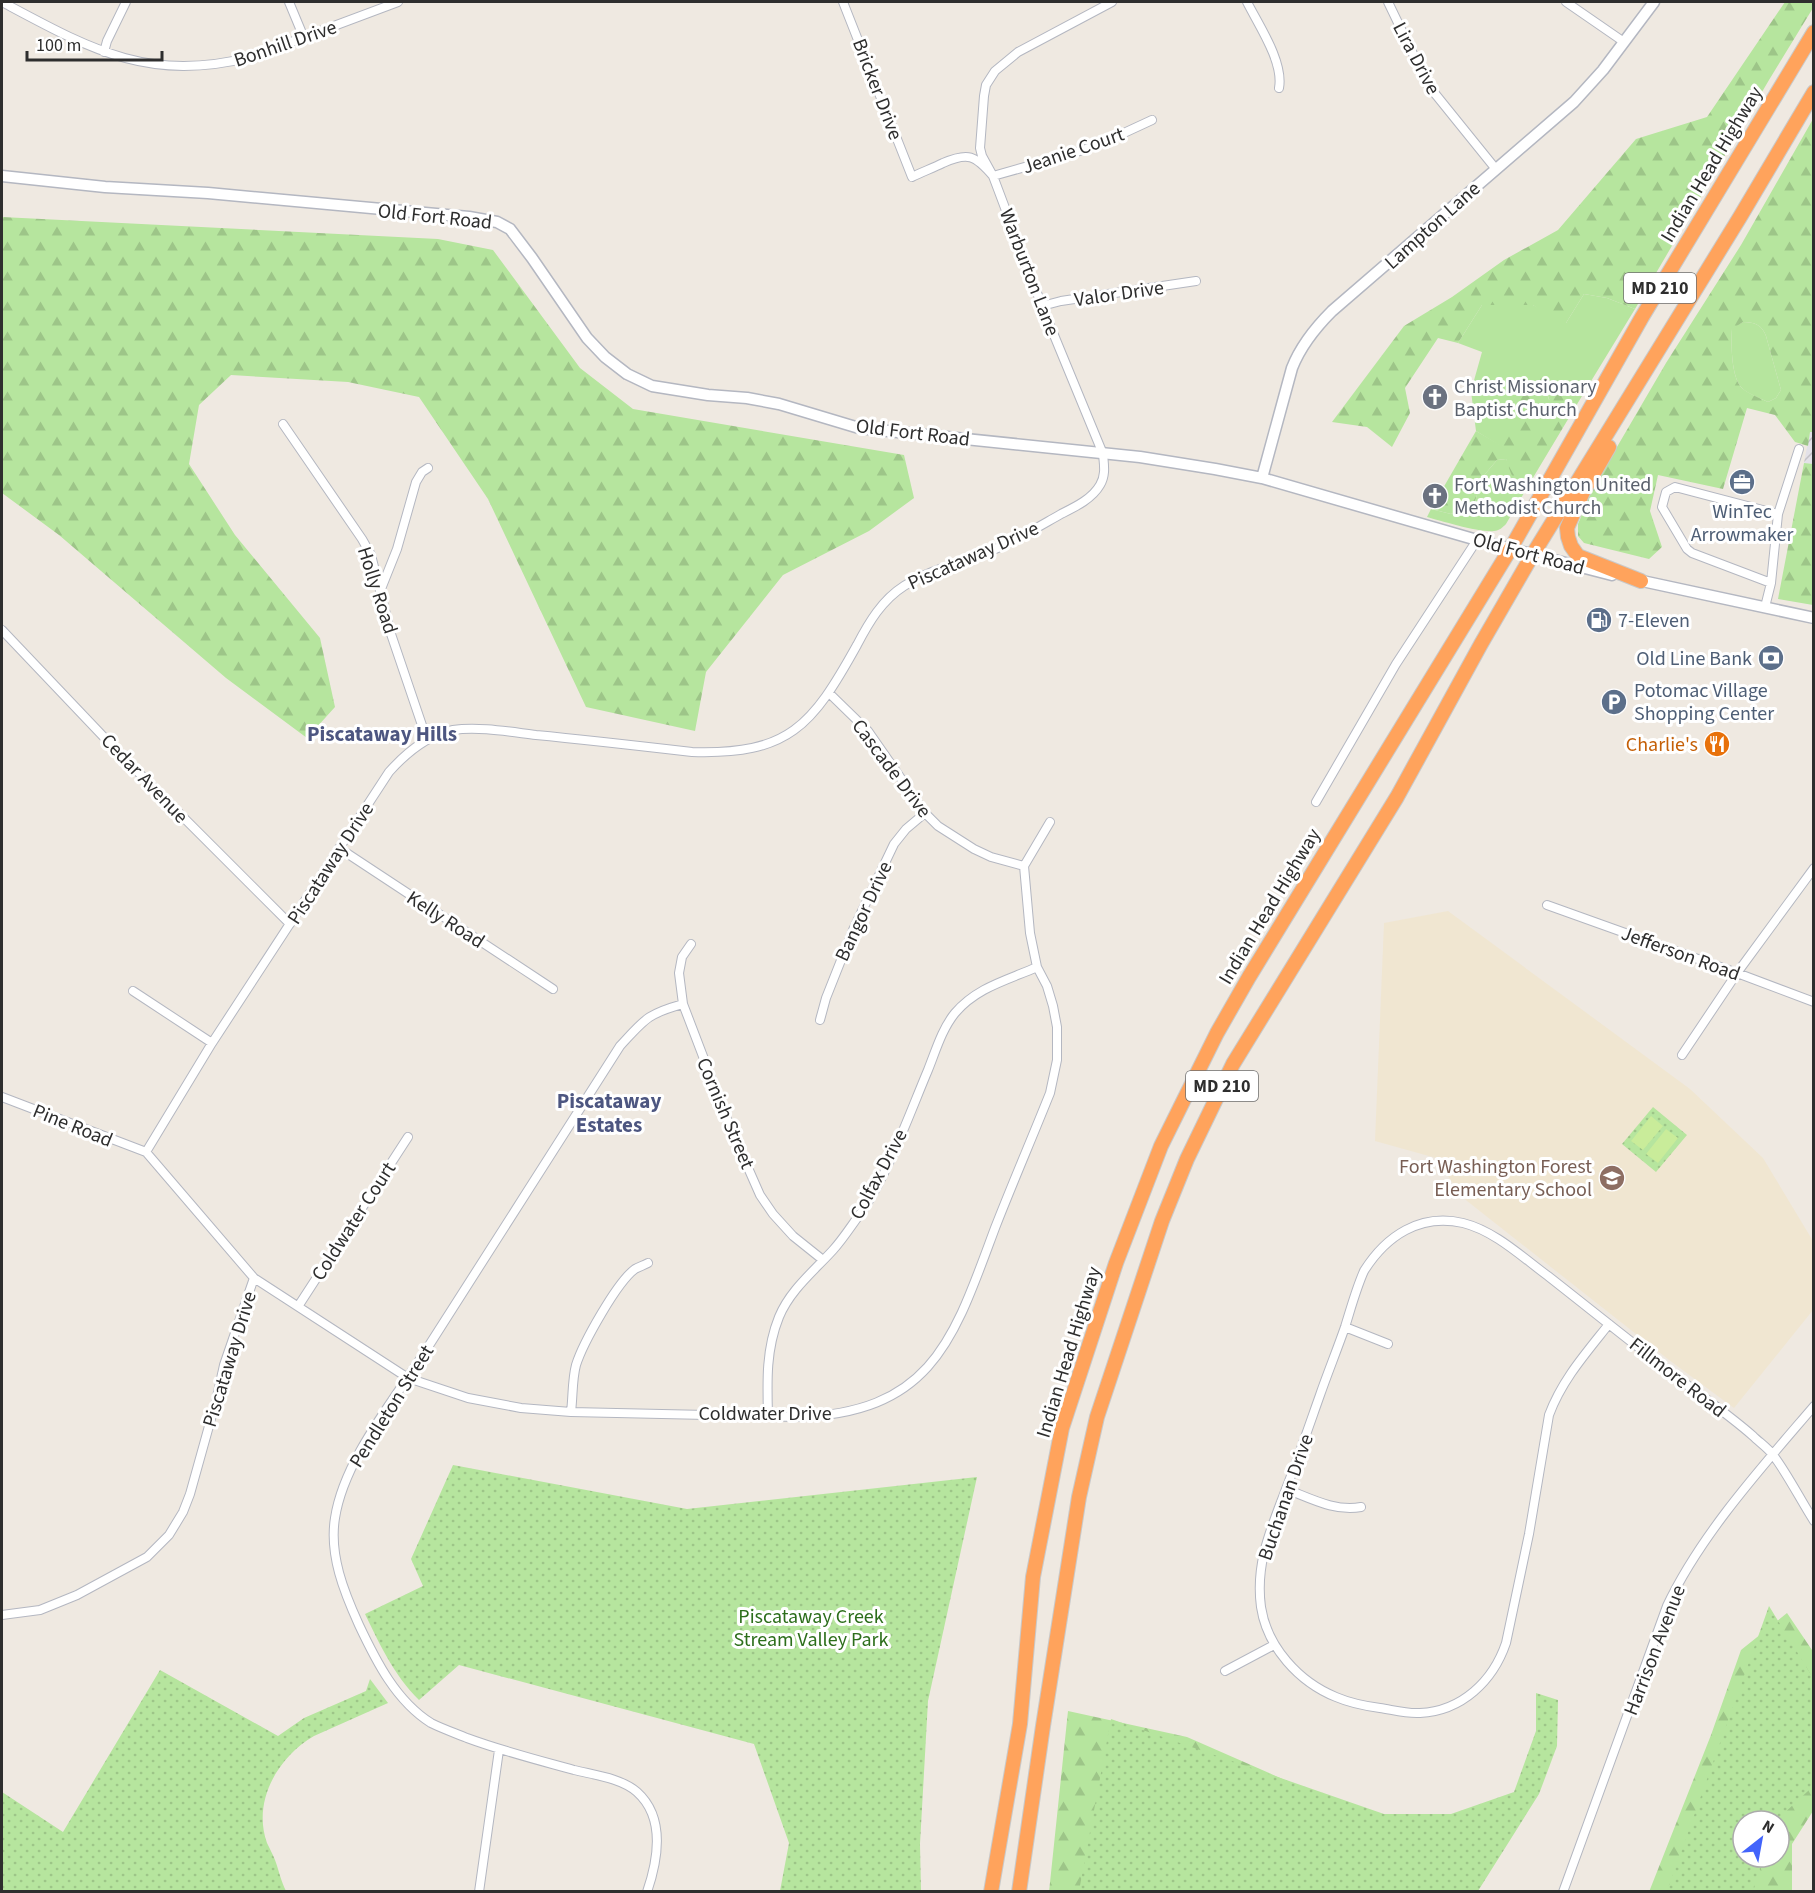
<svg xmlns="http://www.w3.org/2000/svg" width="1815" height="1893" viewBox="0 0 1815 1893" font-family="'Source Sans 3',sans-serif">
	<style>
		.industrial { fill: url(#industrial-furrows) }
		.education { fill: #f0e6d1 }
		.grass { fill: #b6e59e }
		.forest { fill: url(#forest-firs); fill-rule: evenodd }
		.park { fill: url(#park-dots) }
		.pitch { fill: #c9ec9a }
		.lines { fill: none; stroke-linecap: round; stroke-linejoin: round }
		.street-casing { stroke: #b4b7c1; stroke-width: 10 }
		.secondary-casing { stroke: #b4b7c1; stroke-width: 13 }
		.highway-casing { stroke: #c9c9c9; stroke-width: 16 }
		.street { stroke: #fff; stroke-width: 8 }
		.secondary { stroke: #fff; stroke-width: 10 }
		.highway { stroke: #ffa35c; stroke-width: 14 }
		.labels { text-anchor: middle; stroke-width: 6; stroke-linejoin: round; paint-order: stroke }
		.shield { fill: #fff; stroke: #6d6d6d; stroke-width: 1.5 }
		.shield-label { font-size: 18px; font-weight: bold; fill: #2e2e2e }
		.street-label { font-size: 20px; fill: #2e2e2e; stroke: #fff }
		.worship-label { font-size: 20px; fill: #5b616d; stroke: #fff; text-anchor: start }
		.service-label { font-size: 20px; fill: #4e5e75; stroke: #fff; text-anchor: start }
		.food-label { font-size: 20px; fill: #c56008; stroke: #fff; text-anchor: end }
		.education-label { font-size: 20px; fill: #785e54; stroke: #fff; text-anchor: end }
		.park-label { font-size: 20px; fill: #2c6e1b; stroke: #fff }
		.neighbourhood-label { font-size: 21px; font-weight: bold; fill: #4d5680; stroke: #fff }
	</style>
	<defs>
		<pattern id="industrial-furrows" width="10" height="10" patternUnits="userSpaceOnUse" patternTransform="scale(1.5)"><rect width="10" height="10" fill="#e3e1e8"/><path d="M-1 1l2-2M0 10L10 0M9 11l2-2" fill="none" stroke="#c3c1c7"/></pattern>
		<pattern id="forest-firs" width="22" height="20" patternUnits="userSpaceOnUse" patternTransform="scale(1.5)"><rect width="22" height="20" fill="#b6e59e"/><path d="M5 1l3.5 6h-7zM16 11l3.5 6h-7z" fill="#9dc588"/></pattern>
		<pattern id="park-dots" width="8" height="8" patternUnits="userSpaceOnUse" patternTransform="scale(1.5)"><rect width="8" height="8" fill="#b6e59e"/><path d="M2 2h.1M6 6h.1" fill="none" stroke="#9dc588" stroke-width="1.8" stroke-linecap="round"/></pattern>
	</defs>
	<rect width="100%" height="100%" fill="#efe9e1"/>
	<!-- industrial -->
	<path class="industrial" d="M 1810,431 L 1813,432 L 1813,464 L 1804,463 Z"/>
	<!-- education -->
	<path class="education" d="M 1448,911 L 1690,1089 L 1763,1158 L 1813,1241 L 1813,1310 L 1734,1408 L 1669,1360 L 1462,1197 L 1436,1158 L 1375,1141 L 1384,923 Z"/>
	<!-- grass -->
	<path class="grass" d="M 1584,294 L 1607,298 L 1635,309 L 1582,396 L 1572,383 L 1549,400 L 1546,387 L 1505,440 L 1502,447 L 1476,431 L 1471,391 L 1482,352 L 1458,343 L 1482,305 L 1533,305 L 1566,323 Z
		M 1743,322 C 1755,322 1762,325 1766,336 L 1781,390 L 1776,398 L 1768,402 C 1760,398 1748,394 1742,388 C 1731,377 1731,343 1732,328 Z
		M 1506,459 L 1521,485 L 1528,486 L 1506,524 C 1503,527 1499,531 1494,531 C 1481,533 1441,521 1427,517 L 1431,509 L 1451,514 L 1462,508 L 1473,507 L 1477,495 L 1480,480 L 1497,460 Z"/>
	<!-- forest -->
	<path class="forest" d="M 1785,2 L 1813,2 L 1813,8 L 1769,80 L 1635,309 L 1607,298 L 1584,294 L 1566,323 L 1557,323 L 1533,305 L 1482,305 L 1458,343 L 1438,338 L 1405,388 L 1410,413 L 1392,447 L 1367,427 L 1332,422 L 1404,326 L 1452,297 L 1504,260 L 1558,230 L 1636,139 L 1707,117 Z
		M 1813,119 L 1814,432 L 1810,432 L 1808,446 L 1795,442 L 1775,415 L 1747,408 L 1723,489 L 1658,475 L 1650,511 L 1662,547 L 1649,559 L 1584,543 L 1578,536 L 1578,524 L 1593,488 L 1666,363 L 1741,245 ZM 1743,322 C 1755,322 1762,325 1766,336 L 1781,390 L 1776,398 L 1768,402 C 1760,398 1749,394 1742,388 C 1731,377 1731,343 1732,329 Z
		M 2,217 L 438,239 L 493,250 L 580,368 L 633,409 L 904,455 L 914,498 L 869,531 L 783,575 L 706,672 L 695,731 L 586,707 L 488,499 L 419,397 L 348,382 L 231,375 L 199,405 L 189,464 L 235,535 L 320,638 L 335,707 L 307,738 L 226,678 L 59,535 L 2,493 Z
		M 1536,376 L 1542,378 L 1549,400 L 1565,383 L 1572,383 L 1582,396 L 1528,486 C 1512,485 1511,472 1506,459 L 1497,460 L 1480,480 L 1477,495 L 1473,507 L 1462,508 L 1451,514 L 1431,509 L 1476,431 L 1502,446 L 1509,416 L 1527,386 Z
		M 1804,463 L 1813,464 L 1813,605 L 1778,599 Z
		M 1787,1613 L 1814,1653 L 1813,1811 L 1792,1844 L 1792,1891 L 1649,1892 L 1711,1735 L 1741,1650 ZM 1743,1821 L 1779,1821 L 1779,1857 L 1743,1857 Z
		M 1068,1711 L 1187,1737 L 1369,1817 L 1469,1892 L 1049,1892 Z"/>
	<!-- park -->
	<path class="park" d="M 1653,1107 L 1687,1135 L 1656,1172 L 1622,1144 Z
		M 453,1465 L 687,1509 L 977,1477 L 928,1701 L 920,1844 L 921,1891 L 780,1891 L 789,1843 L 754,1744 L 459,1665 L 419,1700 C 394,1675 380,1645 365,1614 L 423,1586 L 411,1559 Z
		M 1769,1606 L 1813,1678 L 1813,1781 L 1808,1791 L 1780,1817 L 1778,1821 L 1743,1821 L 1743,1857 L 1765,1857 L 1753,1891 L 1667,1891 Z
		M 160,1670 L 278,1736 L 304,1718 L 366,1691 L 370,1679 L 388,1703 L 314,1736 C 278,1757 252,1801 267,1843 C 270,1849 273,1855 275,1860 C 279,1871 281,1881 286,1891 L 2,1891 L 2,1792 L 63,1832 Z
		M 1536,1693 L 1558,1700 L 1557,1746 L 1539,1794 L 1478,1891 L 1079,1891 L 1111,1719 L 1384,1814 L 1451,1814 L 1514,1792 L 1536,1731 Z"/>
	<!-- pitch -->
	<path class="pitch" d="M 1651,1116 L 1663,1126 L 1643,1150 L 1631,1141 Z
		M 1666,1129 L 1678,1138 L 1658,1163 L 1646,1154 Z"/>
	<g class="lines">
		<!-- street casing -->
		<g class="street-casing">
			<path id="street" d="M 2,2 C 90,49 148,83 251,57 L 398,2
				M 289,2 L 304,38
				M 843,2 L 912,177 C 922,172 933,168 943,163 C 968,152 975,155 993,176 L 1042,306 L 1103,454 C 1104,465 1106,475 1100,485 C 1092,499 1075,507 1061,514 C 1038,527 1017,540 993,550 C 964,562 931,569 904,586 C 882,600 869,622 857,645 C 812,726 789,755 692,752 C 640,746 588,740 536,735 C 511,732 478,726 453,730 C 427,735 406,753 389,772 L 212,1043 L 146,1152 L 254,1278 L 408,1378 L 468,1398 L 521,1408 L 571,1412 L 797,1417 C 933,1413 954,1338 995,1228 C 1013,1182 1032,1138 1050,1093 L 1057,1060 L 1057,1027 L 1053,1006 L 1047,986 L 1037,967 L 1030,933 L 1024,866 L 1050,822
				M 1112,2 L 1018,52 L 995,71 L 986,85 L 984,96 L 980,148 L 982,156 L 993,176 L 1064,156 L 1098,145 L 1152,120
				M 1247,2 C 1258,24 1284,62 1279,88
				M 1388,2 L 1428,85 L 1495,168
				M 1566,2 L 1624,42
				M 104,52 L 107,41 L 126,2
				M 1042,306 L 1061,301 L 1196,281
				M 283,424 L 362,539 L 371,555 L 391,634 L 427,740
				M 1771,583 L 1692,553 L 1687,549 L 1662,507 L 1666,492 L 1675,487 L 1778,514
				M 381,589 L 397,549 L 416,482 L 422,472 L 428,468
				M 1765,607 L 1771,583 L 1778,514 L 1799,449
				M 2,630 L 118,752 L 290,924
				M 829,693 L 868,731 L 925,813 L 938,826 L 974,849 L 991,857 L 1024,866
				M 1316,802 L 1396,664 L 1477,540
				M 339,848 L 553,989
				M 1547,905 L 1737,973 L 1814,1002
				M 691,944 L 682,957 L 679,973 L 683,1004 L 730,1127 L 760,1195 L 773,1214 L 793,1236 L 823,1260
				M 133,991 L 212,1043
				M 820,1020 L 826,998 L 853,930 L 894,844 L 906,829 L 925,813
				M 1682,1055 L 1737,973 L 1814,868
				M 2,1097 L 146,1152
				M 299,1305 L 408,1137
				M 1609,1324 C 1586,1353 1562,1380 1549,1415 L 1529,1534 L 1506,1643 C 1493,1681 1462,1711 1420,1713 C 1407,1714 1393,1710 1380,1708 C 1365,1706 1350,1703 1336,1697 C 1299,1682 1267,1647 1261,1607 C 1255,1563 1271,1529 1286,1489 C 1298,1458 1309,1426 1320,1395 C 1328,1372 1337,1350 1345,1327 C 1351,1308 1356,1289 1364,1271 C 1386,1236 1420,1213 1463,1223 C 1495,1231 1522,1257 1548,1276 C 1590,1309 1631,1342 1674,1375 C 1700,1395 1728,1414 1753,1436 C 1759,1442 1768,1448 1773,1455 C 1787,1473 1801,1501 1814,1521
				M 1345,1327 L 1388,1344
				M 571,1412 C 573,1397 572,1380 576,1365 C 583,1343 617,1282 635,1269 C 639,1267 644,1265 648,1263
				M 768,1415 C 767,1381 766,1349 779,1317 C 790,1290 814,1271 833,1250 C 844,1238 853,1223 863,1210 C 890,1169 909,1115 928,1070 C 936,1050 942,1029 955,1013 C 977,987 1008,980 1037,967
				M 1286,1489 C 1310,1498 1335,1512 1361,1507
				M 2,1615 L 40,1610 L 77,1595 L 147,1557 L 169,1535 L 183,1512 L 190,1494 L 216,1401 L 224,1365 L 254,1278
				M 1225,1671 L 1274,1645
				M 479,1892 L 499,1750
				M 647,1892 C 658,1860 666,1818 637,1792 C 621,1778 594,1775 574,1770 C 538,1760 502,1751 467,1738 C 455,1733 443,1729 431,1723 C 396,1701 376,1661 359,1625 C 344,1592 329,1555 335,1518 C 344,1459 396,1398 428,1347 C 492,1247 556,1146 620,1046 C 645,1019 647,1014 683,1004
				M 1563,1892 L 1667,1606 C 1701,1534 1762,1467 1814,1406"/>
		</g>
		<!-- secondary casing -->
		<g class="secondary-casing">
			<path id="secondary" d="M 2,176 L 105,187 L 208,193 L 469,217 L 497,222 L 510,229 L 532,258 L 587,338 L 605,357 L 627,374 L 652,386 L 708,395 L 747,398 L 779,404 L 859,428 L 1140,457 L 1215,469 L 1262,478 L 1477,540 L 1612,575
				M 1262,478 L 1292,368 C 1301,345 1315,328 1332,311 L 1574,102 L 1603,70 L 1654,2
				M 1633,579 L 1814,618"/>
		</g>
		<!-- highway casing -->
		<g class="highway-casing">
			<path id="highway" d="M 1609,447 L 1583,492 L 1567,528 L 1568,537 L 1571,546 L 1578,556 L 1641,581
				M 991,1892 L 1020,1724 L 1033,1577 L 1062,1428 L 1116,1263 L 1161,1146 L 1217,1033 L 1249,977 L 1511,548 L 1642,317 L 1814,32
				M 1019,1892 L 1043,1726 L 1079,1497 L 1097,1417 L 1162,1221 L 1187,1159 L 1233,1064 L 1397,797 L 1481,644 L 1533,554 L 1740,217 L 1814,92"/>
		</g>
		<!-- street -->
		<use href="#street" class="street"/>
		<!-- secondary -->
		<use href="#secondary" class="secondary"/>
		<!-- highway -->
		<use href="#highway" class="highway"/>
	</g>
	<!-- icons -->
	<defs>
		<g id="church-disc" transform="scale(1.35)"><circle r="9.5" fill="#6b7280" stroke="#fff"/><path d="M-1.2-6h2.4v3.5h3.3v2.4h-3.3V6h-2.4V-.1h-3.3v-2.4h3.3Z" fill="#fff"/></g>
		<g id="office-disc" transform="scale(1.35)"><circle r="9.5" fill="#5c6f8a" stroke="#fff"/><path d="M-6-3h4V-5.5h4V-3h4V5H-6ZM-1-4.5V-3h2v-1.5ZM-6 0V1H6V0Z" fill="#fff"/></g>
		<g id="fuel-disc" transform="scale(1.35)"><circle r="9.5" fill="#5c6f8a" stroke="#fff"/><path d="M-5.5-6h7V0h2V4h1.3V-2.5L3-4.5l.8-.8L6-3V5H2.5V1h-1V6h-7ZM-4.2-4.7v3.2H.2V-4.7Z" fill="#fff"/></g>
		<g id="bank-disc" transform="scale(1.35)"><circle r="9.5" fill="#5c6f8a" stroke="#fff"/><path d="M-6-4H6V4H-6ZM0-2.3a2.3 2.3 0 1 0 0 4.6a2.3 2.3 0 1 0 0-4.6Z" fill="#fff"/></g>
		<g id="parking-disc" transform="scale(1.35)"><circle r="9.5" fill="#5c6f8a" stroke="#fff"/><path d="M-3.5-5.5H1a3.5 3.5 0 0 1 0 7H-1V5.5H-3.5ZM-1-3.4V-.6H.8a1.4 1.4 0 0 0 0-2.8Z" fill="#fff"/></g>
		<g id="restaurant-disc" transform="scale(1.35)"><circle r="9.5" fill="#e8710a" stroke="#fff"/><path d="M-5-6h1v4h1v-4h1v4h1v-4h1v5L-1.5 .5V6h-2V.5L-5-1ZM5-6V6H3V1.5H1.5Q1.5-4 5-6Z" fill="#fff"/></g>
		<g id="school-disc" transform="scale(1.35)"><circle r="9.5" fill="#8d6e63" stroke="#fff"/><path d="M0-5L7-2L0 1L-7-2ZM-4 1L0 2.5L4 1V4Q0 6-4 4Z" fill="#fff"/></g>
	</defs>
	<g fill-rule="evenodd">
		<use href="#church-disc" x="1435" y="397"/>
		<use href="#office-disc" x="1742" y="482"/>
		<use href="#church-disc" x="1435" y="496"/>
		<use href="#fuel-disc" x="1599" y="620"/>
		<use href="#bank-disc" x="1771" y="658"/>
		<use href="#parking-disc" x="1614" y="702"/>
		<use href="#restaurant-disc" x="1717" y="744"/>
		<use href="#school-disc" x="1612" y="1178"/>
	</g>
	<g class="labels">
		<!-- shield labels -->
		<g class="shield">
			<rect x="1624" y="273" width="72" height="30" rx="4.5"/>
			<rect x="1186" y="1071" width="72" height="30" rx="4.5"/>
		</g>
		<g class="shield-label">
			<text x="1660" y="294">MD 210</text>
			<text x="1222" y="1092">MD 210</text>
		</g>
		<!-- street labels -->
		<g class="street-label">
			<text transform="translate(285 43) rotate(-19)" y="7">Bonhill Drive</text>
			<text transform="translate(1417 58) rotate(62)" y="7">Lira Drive</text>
			<text transform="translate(878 89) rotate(69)" y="7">Bricker Drive</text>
			<text transform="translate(1073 150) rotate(-19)" y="7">Jeanie Court</text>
			<text transform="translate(1711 164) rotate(-59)" y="7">Indian Head Highway</text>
			<text transform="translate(435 216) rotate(6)" y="7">Old Fort Road</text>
			<text transform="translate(1432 225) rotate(-42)" y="7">Lampton Lane</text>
			<text transform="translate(1030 272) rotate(69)" y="7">Warburton Lane</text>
			<text transform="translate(1119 293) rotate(-8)" y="7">Valor Drive</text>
			<text transform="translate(913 432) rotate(7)" y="7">Old Fort Road</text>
			<text transform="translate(1529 553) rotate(15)" y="7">Old Fort Road</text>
			<text transform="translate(973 555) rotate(-24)" y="7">Piscataway Drive</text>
			<text transform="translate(378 590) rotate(72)" y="7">Holly Road</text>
			<text transform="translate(892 768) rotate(53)" y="7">Cascade Drive</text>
			<text transform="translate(145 778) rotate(46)" y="7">Cedar Avenue</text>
			<text transform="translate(330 863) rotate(-57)" y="7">Piscataway Drive</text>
			<text transform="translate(1269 906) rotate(-59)" y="7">Indian Head Highway</text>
			<text transform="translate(863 911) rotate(-65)" y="7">Bangor Drive</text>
			<text transform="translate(446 919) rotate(33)" y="7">Kelly Road</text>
			<text transform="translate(1681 953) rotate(20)" y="7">Jefferson Road</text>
			<text transform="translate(726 1113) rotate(67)" y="7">Cornish Street</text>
			<text transform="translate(73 1125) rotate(22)" y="7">Pine Road</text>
			<text transform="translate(878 1174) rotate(-62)" y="7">Colfax Drive</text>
			<text transform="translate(353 1221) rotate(-57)" y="7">Coldwater Court</text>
			<text transform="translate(1068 1352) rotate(-73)" y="7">Indian Head Highway</text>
			<text transform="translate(229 1359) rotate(-73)" y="7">Piscataway Drive</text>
			<text transform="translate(1678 1377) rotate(38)" y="7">Fillmore Road</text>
			<text transform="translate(391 1406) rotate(-58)" y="7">Pendleton Street</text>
			<text x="765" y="1420">Coldwater Drive</text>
			<text transform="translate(1285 1497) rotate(-71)" y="7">Buchanan Drive</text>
			<text transform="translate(1654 1650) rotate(-69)" y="7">Harrison Avenue</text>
		</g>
		<!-- worship labels -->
		<g class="worship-label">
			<text x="1454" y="393">Christ Missionary<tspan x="1454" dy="23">Baptist Church</tspan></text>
			<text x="1454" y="491">Fort Washington United<tspan x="1454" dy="23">Methodist Church</tspan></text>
		</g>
		<!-- service labels -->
		<g class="service-label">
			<text x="1742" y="518" text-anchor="middle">WinTec<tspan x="1742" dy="23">Arrowmaker</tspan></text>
			<text x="1618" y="627">7-Eleven</text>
			<text x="1752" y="665" text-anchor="end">Old Line Bank</text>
			<text x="1634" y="697">Potomac Village<tspan x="1634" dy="23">Shopping Center</tspan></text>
		</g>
		<!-- food labels -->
		<g class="food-label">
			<text x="1698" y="751">Charlie's</text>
		</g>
		<!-- education labels -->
		<g class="education-label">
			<text x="1592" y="1173">Fort Washington Forest<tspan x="1592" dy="23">Elementary School</tspan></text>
		</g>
		<!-- park labels -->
		<g class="park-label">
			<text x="811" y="1623">Piscataway Creek<tspan x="811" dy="23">Stream Valley Park</tspan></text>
		</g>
		<!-- neighbourhood labels -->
		<g class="neighbourhood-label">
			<text x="382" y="741">Piscataway Hills</text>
			<text x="609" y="1108">Piscataway<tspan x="609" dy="24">Estates</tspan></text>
		</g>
	</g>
	<!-- border -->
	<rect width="1815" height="1893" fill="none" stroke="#2e2e2e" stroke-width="6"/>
	<!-- north arrow -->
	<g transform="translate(1761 1839) rotate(31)"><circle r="28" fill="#ffffff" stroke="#ababab" stroke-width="1.5"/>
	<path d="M0-4.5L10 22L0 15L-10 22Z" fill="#4264fb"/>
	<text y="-9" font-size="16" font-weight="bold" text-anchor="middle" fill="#2e2e2e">N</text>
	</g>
	<!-- scale -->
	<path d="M27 51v9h135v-9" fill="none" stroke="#2e2e2e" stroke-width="3"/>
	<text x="36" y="51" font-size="18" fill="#2e2e2e" stroke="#ffffff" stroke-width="4.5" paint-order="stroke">100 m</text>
</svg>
